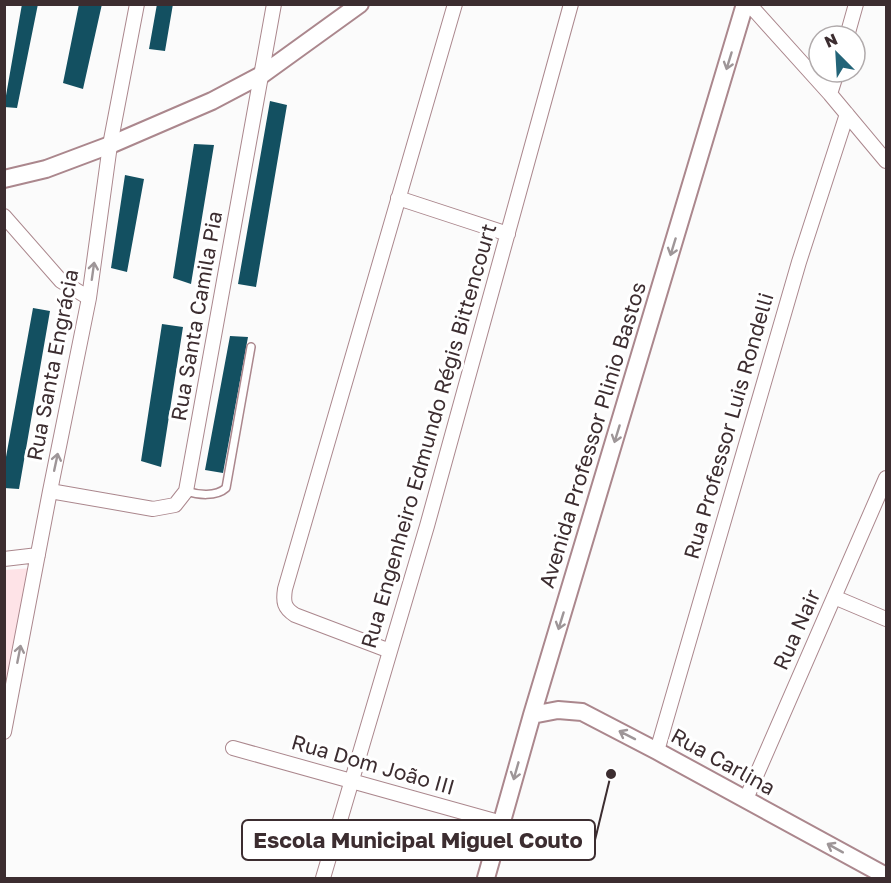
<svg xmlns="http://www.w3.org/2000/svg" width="891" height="883" viewBox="0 0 891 883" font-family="'Golos Text',sans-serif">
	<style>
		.green { fill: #fee3e7 }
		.building { fill: #135061 }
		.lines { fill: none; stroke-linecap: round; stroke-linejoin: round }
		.service-casing { stroke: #ab878d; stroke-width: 10 }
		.minor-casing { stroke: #ab878d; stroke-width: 16 }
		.tertiary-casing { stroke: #ab878d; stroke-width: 20 }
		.service { stroke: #fff; stroke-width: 7 }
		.minor { stroke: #fff; stroke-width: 14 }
		.tertiary { stroke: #fff; stroke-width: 16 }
		.oneway { stroke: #9e9698 }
		.labels { text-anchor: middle; stroke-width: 6; stroke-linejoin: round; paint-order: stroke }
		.street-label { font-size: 21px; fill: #3c2d30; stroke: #fff }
		.leader { fill: none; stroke: #3c2d30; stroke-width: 2 }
		.callout-dot { fill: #3c2d30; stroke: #fff; stroke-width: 2 }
		.callout { fill: #fff; stroke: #3c2d30; stroke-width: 2 }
		.callout-label { font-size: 22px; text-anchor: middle; font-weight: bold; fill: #3c2d30 }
	</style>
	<rect width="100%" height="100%" fill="#fbfbfb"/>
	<!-- green -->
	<path class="green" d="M 33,568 L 5,706 L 5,570 Z"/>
	<!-- building -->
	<path class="building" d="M 22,4 L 38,4 L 17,108 L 4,107 Z
		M 79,4 L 102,4 L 83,89 L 63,83 Z
		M 157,4 L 173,4 L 165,51 L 149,49 Z
		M 270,101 L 287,105 L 256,287 L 238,284 Z
		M 194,144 L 214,145 L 191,284 L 173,278 Z
		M 125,175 L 144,179 L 127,272 L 111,268 Z
		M 33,308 L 50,311 L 19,489 L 4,488 L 4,468 Z
		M 162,324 L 183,327 L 161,467 L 141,461 Z
		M 230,336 L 248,337 L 223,473 L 205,470 Z"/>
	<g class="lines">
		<!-- service casing -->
		<g class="service-casing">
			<path id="service" d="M 186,491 C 198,495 216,497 226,488 L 251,347"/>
		</g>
		<!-- minor casing -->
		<g class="minor-casing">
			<path id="minor" d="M 749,4 L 830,94 L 886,161
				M 847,36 L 856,4
				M 830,94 L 837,72
				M 398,198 L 508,234
				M 4,216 L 61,281 L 89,298
				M 50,491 L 153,509 L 175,505 L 186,491 L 274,4
				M 4,559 L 38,555
				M 834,597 L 886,619
				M 390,651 L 295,615 C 284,608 283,602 285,589 L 455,4
				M 4,732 L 50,491 L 89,298 L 110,145 L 137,4
				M 233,748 L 502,823
				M 657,751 L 799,262 L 847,114
				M 746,799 L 886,478
				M 323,878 L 427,526 L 571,4"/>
		</g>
		<!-- tertiary casing -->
		<g class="tertiary-casing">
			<path id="tertiary" d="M 4,179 L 46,169 L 110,145 L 212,101 L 263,74 L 360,4
				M 532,715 L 558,710 L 582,712 L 657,751 L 886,876
				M 486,878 L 532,715 L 745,4"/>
		</g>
		<!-- service -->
		<use href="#service" class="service"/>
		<!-- minor -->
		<use href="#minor" class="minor"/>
		<!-- tertiary -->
		<use href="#tertiary" class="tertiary"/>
	</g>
	<!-- one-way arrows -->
	<defs><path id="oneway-shaft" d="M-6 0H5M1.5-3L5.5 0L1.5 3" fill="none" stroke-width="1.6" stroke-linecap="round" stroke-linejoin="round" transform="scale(1.5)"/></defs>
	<g class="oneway">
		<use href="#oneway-shaft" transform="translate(729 61) rotate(107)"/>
		<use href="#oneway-shaft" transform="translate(673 247) rotate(107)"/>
		<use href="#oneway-shaft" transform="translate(93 271) rotate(-82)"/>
		<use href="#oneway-shaft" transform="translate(617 434) rotate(107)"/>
		<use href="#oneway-shaft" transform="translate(56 462) rotate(-78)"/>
		<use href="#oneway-shaft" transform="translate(561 621) rotate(107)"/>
		<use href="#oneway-shaft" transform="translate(19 654) rotate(-79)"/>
		<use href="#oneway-shaft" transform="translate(627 735) rotate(-153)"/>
		<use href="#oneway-shaft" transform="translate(516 771) rotate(106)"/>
		<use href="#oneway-shaft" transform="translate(835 848) rotate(-151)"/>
	</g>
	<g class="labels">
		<!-- street labels -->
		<g class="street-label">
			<text transform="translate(197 316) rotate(-80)" y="7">Rua Santa Camila Pia</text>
			<text transform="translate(53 365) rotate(-79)" y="7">Rua Santa Engrácia</text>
			<text transform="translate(729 426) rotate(-74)" y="7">Rua Professor Luis Rondelli</text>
			<text transform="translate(593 435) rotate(-73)" y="7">Avenida Professor Plinio Bastos</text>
			<text transform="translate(429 436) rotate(-74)" y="7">Rua Engenheiro Edmundo Régis Bittencourt</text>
			<text transform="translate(797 630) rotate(-66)" y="7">Rua Nair</text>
			<text transform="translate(723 762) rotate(29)" y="7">Rua Carlina</text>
			<text transform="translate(373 765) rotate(16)" y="7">Rua Dom João III</text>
		</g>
	</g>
	<!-- callouts -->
	<path class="leader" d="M611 774L595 840"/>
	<circle class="callout-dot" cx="611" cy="774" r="6"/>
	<rect class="callout" x="242" y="820" width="353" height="40" rx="6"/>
	<g class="callout-label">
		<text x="418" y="848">Escola Municipal Miguel Couto</text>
	</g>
	<!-- border -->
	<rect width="891" height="883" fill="none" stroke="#3c2d30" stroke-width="12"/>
	<!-- north arrow -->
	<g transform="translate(837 54) rotate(336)"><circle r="28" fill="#ffffff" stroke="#b1abac" stroke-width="1.5"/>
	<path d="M0-4.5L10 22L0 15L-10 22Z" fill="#236478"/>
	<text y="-9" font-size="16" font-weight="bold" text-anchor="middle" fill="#3c2d30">N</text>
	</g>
</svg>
